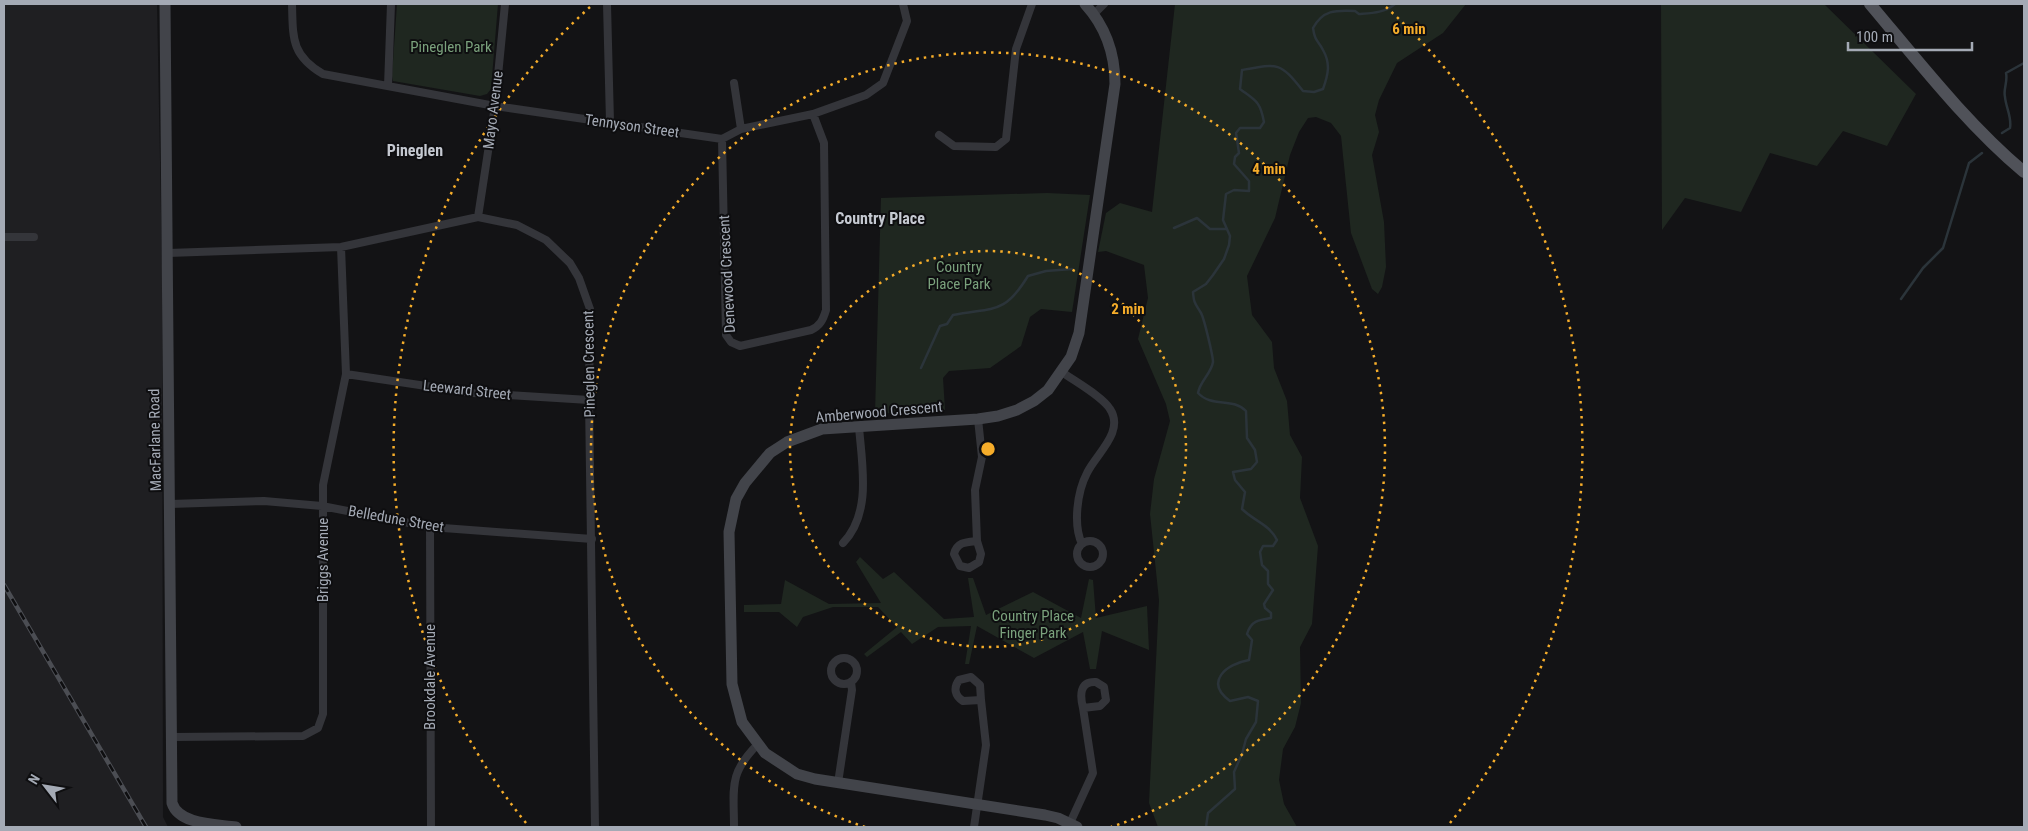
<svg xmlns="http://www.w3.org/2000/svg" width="2028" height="831" viewBox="0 0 2028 831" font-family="'Roboto Condensed',sans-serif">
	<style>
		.built { fill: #1f1f22 }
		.green { fill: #1f2720 }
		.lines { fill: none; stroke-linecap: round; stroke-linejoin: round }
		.stream { stroke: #2b343a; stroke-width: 2.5 }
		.street { stroke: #34353a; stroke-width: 8 }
		.secondary { stroke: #42444a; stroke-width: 11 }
		.primary { stroke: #505259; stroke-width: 12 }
		.rail-casing { stroke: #4b4d53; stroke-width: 4.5 }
		.rail { stroke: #0e0e10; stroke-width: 2.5; stroke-dasharray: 8; stroke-linecap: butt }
		.ring { fill: none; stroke: #f6ad2a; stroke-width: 2.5; stroke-dasharray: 2.5 5 }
		.labels { text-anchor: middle; stroke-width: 4; stroke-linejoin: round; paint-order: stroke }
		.park-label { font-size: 15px; fill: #7aa17c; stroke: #0e0e10 }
		.street-label { font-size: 15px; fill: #a4aab5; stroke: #0e0e10 }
		.neighbourhood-label { font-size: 16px; font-weight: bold; fill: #c5c9d1; stroke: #0e0e10 }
		.centre { fill: #f6ad2a; stroke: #0e0e10; stroke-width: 2.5 }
		.ring-label { font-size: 15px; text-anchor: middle; font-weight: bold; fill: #f6ad2a; stroke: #0e0e10; stroke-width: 4; stroke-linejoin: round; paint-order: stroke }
	</style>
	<rect width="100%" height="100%" fill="#131315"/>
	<!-- built -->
	<path class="built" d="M 4,4 L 157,4 L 162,265 L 163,817 L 168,827 L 4,827 Z"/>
	<!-- green -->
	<path class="green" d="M 397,4 L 498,4 L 491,89 L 487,94 L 480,96 L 393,81 L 392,76 Z
		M 1175,4 L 1466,4 L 1443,33 L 1397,63 L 1379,100 L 1375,115 L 1379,132 L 1372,155 L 1384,222 L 1386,267 L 1382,287 L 1378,294 L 1372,289 L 1351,233 L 1341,136 L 1331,123 L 1316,117 L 1308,118 L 1299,132 L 1290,155 L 1275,218 L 1247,276 L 1252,315 L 1272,342 L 1274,368 L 1287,401 L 1290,435 L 1302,457 L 1300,498 L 1318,546 L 1312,624 L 1300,647 L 1301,703 L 1295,727 L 1283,749 L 1279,780 L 1284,804 L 1297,827 L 1158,827 L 1149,803 L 1159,600 L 1150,514 L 1154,479 L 1170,421 L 1166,404 L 1138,339 L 1148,298 L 1144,265 L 1106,251 L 1098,252 L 1106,213 L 1120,203 L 1152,212 Z
		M 1661,4 L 1824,4 L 1916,94 L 1887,146 L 1843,131 L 1817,166 L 1770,153 L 1741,212 L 1685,198 L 1662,230 Z
		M 1047,193 L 1090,195 L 1072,312 L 1041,309 L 1030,317 L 1021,346 L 990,368 L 949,371 L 943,378 L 945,410 L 875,414 L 881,198 Z
		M 860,557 L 883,579 L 894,572 L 944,619 L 974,617 L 968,578 L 973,578 L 986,615 L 1033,592 L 1081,618 L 1089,579 L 1093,580 L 1096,618 L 1147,606 L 1149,650 L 1102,631 L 1096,669 L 1090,669 L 1083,632 L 1034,658 L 977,626 L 969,664 L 965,664 L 971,626 L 938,627 L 912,644 L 901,632 L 867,657 L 864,654 L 897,627 L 878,607 L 833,607 L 803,617 L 797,627 L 779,612 L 744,612 L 744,605 L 781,604 L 785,580 L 829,604 L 881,603 L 856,562 Z"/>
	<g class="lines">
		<!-- stream -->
		<path class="stream" d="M 2002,133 L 2010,128 C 2012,117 2006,108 2005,97 C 2003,89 2008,82 2006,73 L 2024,63
			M 1174,228 L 1197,218 L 1210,229 L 1226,229
			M 1901,299 L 1923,268 L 1943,248 L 1969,163 L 1982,153
			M 921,368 L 940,326 L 947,324 L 953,315 C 994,307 1004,315 1028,276 L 1046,271 L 1072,269
			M 1206,827 L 1208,813 L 1235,789 L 1234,772 L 1242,754 L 1246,739 L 1256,722 L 1258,701 L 1248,697 L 1230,701 C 1204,682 1226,664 1249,660 L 1252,640 L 1247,634 C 1251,621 1258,620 1271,618 L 1271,613 L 1265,608 L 1264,604 L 1273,590 L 1268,584 L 1268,571 L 1262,565 L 1260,552 L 1263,546 L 1273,546 L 1277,540 C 1269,524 1254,521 1242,509 L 1245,492 L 1235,480 L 1233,472 L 1251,469 L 1257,462 L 1255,450 L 1247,438 L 1246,411 C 1233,397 1212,408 1198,393 C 1200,381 1211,374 1213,362 C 1213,356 1204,318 1201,313 C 1195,303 1194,304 1193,292 L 1206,284 L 1213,275 L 1224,259 L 1229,245 L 1230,236 L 1223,220 L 1226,194 L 1234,190 L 1249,191 L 1249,181 L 1234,164 L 1235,157 L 1239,153 L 1236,133 L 1240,128 L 1260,128 L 1264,122 C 1260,101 1256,101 1240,89 L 1242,70 C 1278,63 1280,62 1303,91 L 1314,92 L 1323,89 C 1328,75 1331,64 1323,50 C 1318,40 1315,42 1313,28 C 1323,10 1335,10 1355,11 L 1359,14 C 1372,13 1384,13 1395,4"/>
		<!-- street -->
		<path class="street" d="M 292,4 C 293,38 291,55 323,74 L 495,106 L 722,139 L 741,129 L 813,114 L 866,95 L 883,83 L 907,21 L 903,4
			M 607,4 L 610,122
			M 1094,14 L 1104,4
			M 734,83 L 741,129
			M 388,86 L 391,4
			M 939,135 L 954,146 L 996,147 L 1006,139 L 1016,49 L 1032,4
			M 722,139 L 726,335 L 731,342 L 740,346 L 811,330 C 820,326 823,320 826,310 L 824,143 L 813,114
			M 478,217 L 495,106 L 505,4
			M 4,237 L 34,237
			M 168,253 L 341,247 L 478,217 L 517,225 L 546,240 L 570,263 L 579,278 L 590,309 L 589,400 L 595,827
			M 1062,372 C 1074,381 1102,396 1110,409 C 1125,432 1096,454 1087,473 C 1077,492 1073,525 1082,544
			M 346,374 L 473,393 L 589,400
			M 170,504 L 264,501 L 322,506 L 430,527 L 592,539
			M 430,527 L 431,827
			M 977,541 L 975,490 L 982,457 L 978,419
			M 977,541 L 981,554 L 979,562 L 969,568 L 960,566 L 954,554 C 957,542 966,542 977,541 Z
			M1077 554a13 13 0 1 1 26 0a13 13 0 1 1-26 0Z
			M 843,543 C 872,513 862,465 859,427
			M831 671a13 13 0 1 1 26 0a13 13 0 1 1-26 0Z
			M 971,677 L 980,685 L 981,700 L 963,701 C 955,696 953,688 959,680 Z
			M 1096,682 L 1104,687 L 1106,700 L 1100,706 L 1083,708 C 1080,696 1079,681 1096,682 Z
			M 173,737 L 303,736 L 318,728 L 323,714 L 323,485 L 346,374 L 341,247
			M 838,783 L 852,690 L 851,682
			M 1070,823 L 1093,773 L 1083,708
			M 734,827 C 734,788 728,774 758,744
			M 974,827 L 986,745 L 981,700"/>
		<!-- secondary -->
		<path class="secondary" d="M 165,4 L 172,803 C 179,825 216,824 236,827
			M 1077,827 L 1058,818 L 1045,815 L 815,779 L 797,774 L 765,753 L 742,722 L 732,684 L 729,532 L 736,499 L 745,483 L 770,453 L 787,442 L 822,429 L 978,419 L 998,416 L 1017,410 L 1034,401 L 1048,390 L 1071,357 L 1079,333 L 1115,84 C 1115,53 1106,27 1085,4"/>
		<!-- primary -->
		<path class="primary" d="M 1870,4 C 1919,62 1966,123 2024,172"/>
		<!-- rail casing -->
		<g class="rail-casing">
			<path id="rail" d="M 4,585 L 146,827"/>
		</g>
		<!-- rail -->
		<use href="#rail" class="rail"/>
	</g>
	<!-- distance rings -->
	<g class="ring">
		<circle cx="988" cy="449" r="198"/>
		<path d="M865 827A397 397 0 1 1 1111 827"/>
		<path d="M526 823A595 595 0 0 1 590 7M1386 7A595 595 0 0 1 1450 823"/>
	</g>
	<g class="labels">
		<!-- park labels -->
		<g class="park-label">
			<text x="451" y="52">Pineglen Park</text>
			<text x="959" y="272">Country<tspan x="959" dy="17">Place Park</tspan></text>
			<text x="1033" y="621">Country Place<tspan x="1033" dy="17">Finger Park</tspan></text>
		</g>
		<!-- street labels -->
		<g class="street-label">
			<text transform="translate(493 110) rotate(-83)" y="5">Mayo Avenue</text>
			<text transform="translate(632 126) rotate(8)" y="5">Tennyson Street</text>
			<text transform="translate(727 274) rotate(-93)" y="5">Denewood Crescent</text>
			<text transform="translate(589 364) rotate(-91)" y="5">Pineglen Crescent</text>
			<text transform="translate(467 390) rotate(6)" y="5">Leeward Street</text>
			<text transform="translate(879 412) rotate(-5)" y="5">Amberwood Crescent</text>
			<text transform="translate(155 440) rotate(-91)" y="5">MacFarlane Road</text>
			<text transform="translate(396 519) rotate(10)" y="5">Belledune Street</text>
			<text transform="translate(323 560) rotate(-90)" y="5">Briggs Avenue</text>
			<text transform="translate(430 677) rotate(-90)" y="5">Brookdale Avenue</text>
		</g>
		<!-- neighbourhood labels -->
		<g class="neighbourhood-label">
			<text x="415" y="156">Pineglen</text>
			<text x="880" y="224">Country Place</text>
		</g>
	</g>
	<circle cx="988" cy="449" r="8" class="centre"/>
	<g class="ring-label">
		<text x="1409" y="34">6 min</text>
		<text x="1269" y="174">4 min</text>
		<text x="1128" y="314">2 min</text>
	</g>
	<!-- border -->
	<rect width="2028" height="831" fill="none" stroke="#a4aab5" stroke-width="10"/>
	<!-- north arrow -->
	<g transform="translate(45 786) rotate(301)" stroke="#0e0e10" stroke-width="4" paint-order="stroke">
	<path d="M0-4L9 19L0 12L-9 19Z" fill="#a4aab5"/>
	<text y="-8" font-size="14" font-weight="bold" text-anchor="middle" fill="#a4aab5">N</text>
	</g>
	<!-- scale -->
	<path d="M1848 42v8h124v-8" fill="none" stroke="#a4aab5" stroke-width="2.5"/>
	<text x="1856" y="42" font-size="15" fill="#a4aab5" stroke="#0e0e10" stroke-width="4" paint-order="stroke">100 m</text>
</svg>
